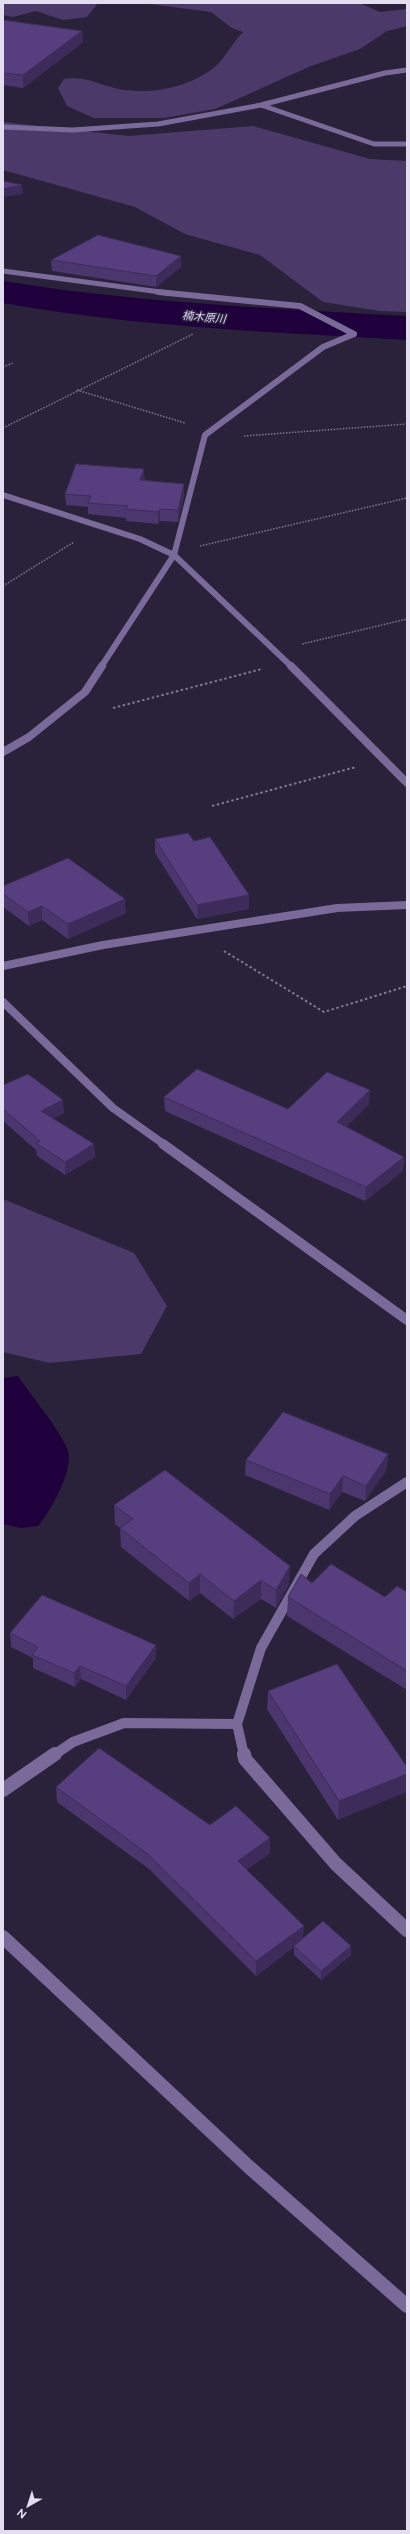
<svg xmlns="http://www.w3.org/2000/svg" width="410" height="2534" viewBox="0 0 410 2534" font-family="Figtree,'Noto Sans JP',sans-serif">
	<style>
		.green { fill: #4b3a69 }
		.water { fill: #1f003d }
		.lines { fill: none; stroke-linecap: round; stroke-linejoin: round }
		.river { fill: #1f003d; fill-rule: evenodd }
		.path-far1 { stroke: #80798e; stroke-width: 1.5; stroke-dasharray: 1.5 1.5; stroke-linecap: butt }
		.path { stroke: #80798e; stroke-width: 2; stroke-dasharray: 2.5 2.5; stroke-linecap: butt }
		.minor-far4 { stroke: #7a6a9a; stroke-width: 5 }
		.minor-far3 { stroke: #7a6a9a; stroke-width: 6 }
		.minor-far2 { stroke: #7a6a9a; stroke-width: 8 }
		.minor-far1 { stroke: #7a6a9a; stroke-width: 10 }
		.minor { stroke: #7a6a9a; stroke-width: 14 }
		.wall { fill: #4b366d }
		.shaded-wall { fill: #3d2c59 }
		.building { fill: #573f7f; stroke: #3d2c59 }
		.labels { text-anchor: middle; stroke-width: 3; stroke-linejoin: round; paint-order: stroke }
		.far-water-label { font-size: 11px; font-style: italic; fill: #e0d4fb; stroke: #2a213a }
	</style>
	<rect width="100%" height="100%" fill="#2a213a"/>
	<!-- green -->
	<path class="green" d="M 3,3 L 98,3 L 87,17 L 63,20 L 36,11 L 13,17 L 3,15 Z
		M 142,3 L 360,3 L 380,12 L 407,9 L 407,26 L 387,31 L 360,49 L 311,66 L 215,109 L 164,118 L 94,118 L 67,106 L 58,88 L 64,79 C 86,76 94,83 114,88 C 147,96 190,88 216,66 C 225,58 233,42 243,32 L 232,28 L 211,12 Z
		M 3,122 L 129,136 L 253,126 L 370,159 L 407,161 L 407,312 L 380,311 L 323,302 L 260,255 L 185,234 L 135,207 L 3,170 Z
		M 3,1199 L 134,1253 L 167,1306 L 141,1354 L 50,1363 L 3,1352 Z"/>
	<!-- water -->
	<path class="water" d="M 18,1376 C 32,1397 57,1426 67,1448 C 76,1467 50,1512 38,1526 L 21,1528 L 3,1524 L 3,1378 Z"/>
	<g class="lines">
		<!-- river -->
		<path class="river" d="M 3,281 C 137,303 272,308 407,316 L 407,340 C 272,332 137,327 3,303 Z"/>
		<!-- path-far1 -->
		<path class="path-far1" d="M 3,367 L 13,363
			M 77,390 L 185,423
			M 3,428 L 193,334
			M 244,436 L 407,424
			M 200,546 L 407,498
			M 3,586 L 74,542
			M 302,644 L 407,619"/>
		<!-- path -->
		<path class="path" d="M 113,708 L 262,669
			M 212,806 L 356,767
			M 224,951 L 324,1012 L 407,986"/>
		<!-- minor-far4 -->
		<path class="minor-far4" d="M 261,105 L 374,144 L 407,144
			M 3,127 L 73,130 L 158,124 L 261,105 L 385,73 L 407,70
			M 3,271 L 168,293"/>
		<!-- minor-far3 -->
		<path class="minor-far3" d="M 158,292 L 300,306 L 354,334
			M 3,495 L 140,539 L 174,555 L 292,667
			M 101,667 L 174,555 L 205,435 L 323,347 L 354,334"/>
		<!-- minor-far2 -->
		<path class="minor-far2" d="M 291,666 L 407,783
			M 3,752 L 29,737 L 85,692 L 102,666
			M 3,966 L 103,945 L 337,908 L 407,905
			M 3,1002 L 113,1108 L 165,1145"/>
		<!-- minor-far1 -->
		<path class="minor-far1" d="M 163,1144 L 407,1320
			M 54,1755 L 73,1742 L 124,1723 L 237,1724
			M 244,1755 L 237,1724 L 261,1648 L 314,1554 L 355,1516 L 407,1482"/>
		<!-- minor -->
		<path class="minor" d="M 244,1754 L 245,1759 L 336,1864 L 407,1930
			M 3,1790 L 55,1754
			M 3,1937 L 249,2167 L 407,2306"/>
	</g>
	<!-- wall -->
	<path class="wall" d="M 3,20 L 82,31 L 83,42 L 23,88 L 3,85 Z
		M 51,260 L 181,267 L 156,287 L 52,271 Z
		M 145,480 L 184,484 L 184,496 L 178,522 L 160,521 L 158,524 L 126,521 L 126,518 L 88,514 L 88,507 L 66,505 L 65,494 Z
		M 155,839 L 194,841 L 249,895 L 249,909 L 197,919 L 155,853 Z
		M 3,886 L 126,913 L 68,939 L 42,920 L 29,926 L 3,907 Z
		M 3,1085 L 64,1113 L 53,1118 L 94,1144 L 95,1157 L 65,1175 L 37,1156 L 36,1150 L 3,1121 Z
		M 164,1097 L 288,1109 L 369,1104 L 346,1127 L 404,1157 L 403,1171 L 365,1201 L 165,1111 Z
		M 388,1454 L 387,1469 L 365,1501 L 342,1492 L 329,1510 L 245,1475 L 246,1460 Z
		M 114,1505 L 289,1584 L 276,1608 L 261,1599 L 233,1619 L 200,1593 L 189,1601 L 121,1547 L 120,1528 L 115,1524 Z
		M 312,1583 L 385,1597 L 407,1592 L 407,1690 L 287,1616 L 288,1597 Z
		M 10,1633 L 156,1645 L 156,1658 L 126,1700 L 81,1679 L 75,1687 L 33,1668 L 33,1658 L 11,1647 Z
		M 268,1691 L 407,1767 L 338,1820 L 267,1709 Z
		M 56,1787 L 270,1853 L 246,1870 L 303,1938 L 351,1946 L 351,1955 L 321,1980 L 294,1955 L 294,1947 L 256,1976 L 149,1869 L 57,1802 Z
		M 407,2268 L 407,2281 L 406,2280 Z"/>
	<!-- shaded-wall -->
	<path class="shaded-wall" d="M 82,31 L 83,42 L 23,88 L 23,75 Z
		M 22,185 L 23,194 L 3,197 L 3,189 Z
		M 181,256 L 181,267 L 156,287 L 156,276 Z
		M 144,469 L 145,481 L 140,480 Z
		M 184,484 L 184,496 L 178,522 L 178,510 Z
		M 160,509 L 160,521 L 158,524 L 158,512 Z
		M 249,895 L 249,909 L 197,919 L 197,905 Z
		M 125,899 L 126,913 L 68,939 L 68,924 Z
		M 42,906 L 42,920 L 29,926 L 28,912 Z
		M 370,1090 L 369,1104 L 336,1136 L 337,1122 Z
		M 63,1100 L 64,1113 L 42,1124 L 41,1111 Z
		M 94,1144 L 95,1157 L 65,1175 L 65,1162 Z
		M 404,1157 L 403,1171 L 365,1201 L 366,1187 Z
		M 388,1454 L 387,1469 L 365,1501 L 366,1486 Z
		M 343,1476 L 342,1492 L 329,1510 L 330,1494 Z
		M 290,1566 L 289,1584 L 276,1608 L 276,1590 Z
		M 200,1574 L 200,1593 L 189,1601 L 189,1583 Z
		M 261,1580 L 261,1599 L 233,1619 L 234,1601 Z
		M 156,1645 L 156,1658 L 126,1700 L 126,1686 Z
		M 80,1666 L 81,1679 L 75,1687 L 74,1673 Z
		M 407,1774 L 407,1792 L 338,1820 L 339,1801 Z
		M 270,1838 L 270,1853 L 237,1876 L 238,1861 Z
		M 304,1926 L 303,1941 L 294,1946 L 294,1947 L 256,1976 L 256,1961 Z
		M 351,1946 L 351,1955 L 321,1980 L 321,1971 Z"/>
	<!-- building -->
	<path class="building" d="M 3,20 L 82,31 L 23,75 L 3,73 Z
		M 3,181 L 22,185 L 3,189 Z
		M 98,235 L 181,256 L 156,276 L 51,260 Z
		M 76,464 L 144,469 L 140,480 L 184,484 L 178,510 L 160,509 L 158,512 L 126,509 L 128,506 L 88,503 L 91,496 L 65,494 Z
		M 188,833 L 194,841 L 210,837 L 249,895 L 197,905 L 155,839 Z
		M 68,858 L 125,899 L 68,924 L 42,906 L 28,912 L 3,894 L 3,886 Z
		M 197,1069 L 288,1109 L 327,1072 L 370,1090 L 337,1122 L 404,1157 L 366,1187 L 164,1097 Z
		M 28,1074 L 63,1100 L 41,1111 L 94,1144 L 65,1162 L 36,1143 L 40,1141 L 3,1109 L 3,1085 Z
		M 283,1412 L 388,1454 L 366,1486 L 343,1476 L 330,1494 L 246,1460 Z
		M 165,1470 L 290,1566 L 276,1590 L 261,1580 L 234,1601 L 200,1574 L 189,1583 L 120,1528 L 133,1519 L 114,1505 Z
		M 331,1564 L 385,1597 L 397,1586 L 407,1592 L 407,1671 L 288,1597 L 301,1574 L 312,1583 Z
		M 42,1595 L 156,1645 L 126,1686 L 80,1666 L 74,1673 L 32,1655 L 38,1647 L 10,1633 Z
		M 337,1664 L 407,1767 L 407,1774 L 339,1801 L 268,1691 Z
		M 99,1748 L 210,1825 L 236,1806 L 270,1838 L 238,1861 L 304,1926 L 256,1961 L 148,1854 L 56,1787 Z
		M 323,1921 L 351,1946 L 321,1971 L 294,1946 Z"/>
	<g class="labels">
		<!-- far-water labels -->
		<g class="far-water-label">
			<text transform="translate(204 317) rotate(5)" y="4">楠木原川</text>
		</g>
	</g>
	<!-- border -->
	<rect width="410" height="2534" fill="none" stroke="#e3deef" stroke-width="8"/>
	<!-- north arrow -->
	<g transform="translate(28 2506) rotate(219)" stroke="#2a213a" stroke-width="3" paint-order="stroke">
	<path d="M0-3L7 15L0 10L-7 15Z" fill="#e3deef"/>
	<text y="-6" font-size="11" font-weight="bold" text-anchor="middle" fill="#e3deef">N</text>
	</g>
</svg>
